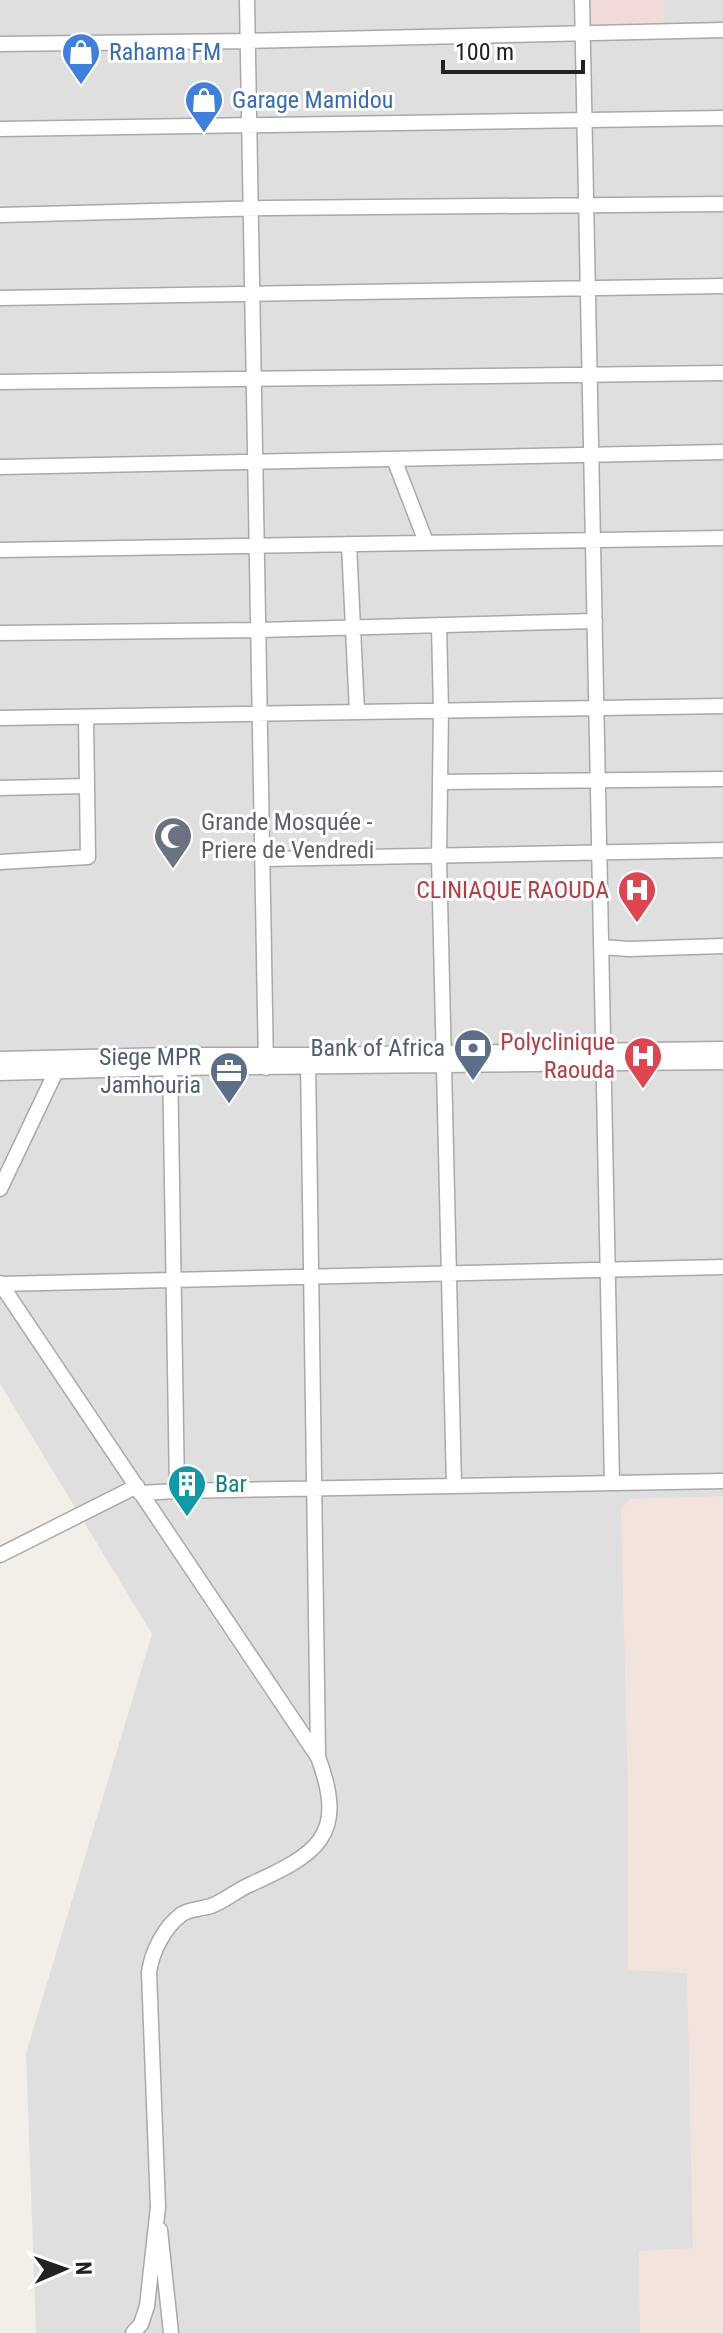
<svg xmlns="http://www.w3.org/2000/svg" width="723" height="2333" viewBox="0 0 723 2333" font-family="'Roboto Condensed',sans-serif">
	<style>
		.residential { fill: #e0dfdf }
		.commercial { fill: #f2dad9 }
		.military { fill: #f3e3dd }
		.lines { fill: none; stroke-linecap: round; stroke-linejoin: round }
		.minor-casing { stroke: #a9a9a9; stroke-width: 17 }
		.minor { stroke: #fff; stroke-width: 14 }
		.labels { text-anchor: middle; stroke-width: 6; stroke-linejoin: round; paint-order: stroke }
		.shop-label { font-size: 24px; fill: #366cbe; stroke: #fff; text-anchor: start }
		.worship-label { font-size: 24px; fill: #5b616d; stroke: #fff; text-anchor: start }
		.health-label { font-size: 24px; fill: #be3a42; stroke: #fff; text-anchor: end }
		.service-label { font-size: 24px; fill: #4e5e75; stroke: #fff; text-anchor: end }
		.culture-label { font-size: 24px; fill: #0d838f; stroke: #fff; text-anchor: start }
	</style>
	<rect width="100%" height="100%" fill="#f2efe9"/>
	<!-- residential -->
	<path class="residential" d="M 0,0 L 723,0 L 723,2333 L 36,2333 L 26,2053 L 152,1634 L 0,1384 Z"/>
	<!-- commercial -->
	<path class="commercial" d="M 591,0 L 664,0 L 664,26 L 592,26 Z"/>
	<!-- military -->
	<path class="military" d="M 723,1496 L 723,2333 L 640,2333 L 639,2251 L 693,2248 L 687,1973 L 628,1970 L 628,1791 L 621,1509 L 630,1499 Z"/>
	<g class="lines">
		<!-- minor casing -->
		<g class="minor-casing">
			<path id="minor" d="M 247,0 L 266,1068
				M 582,0 L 612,1483
				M 0,44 L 247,41 L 723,30
				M 0,129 L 723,118
				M 0,215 L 268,208 L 723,204
				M 0,298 L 723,286
				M 0,382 L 723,373
				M 394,459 L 426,542
				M 0,467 L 723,452
				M 349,544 L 357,712
				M 0,550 L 723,538
				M 439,625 L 441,711 L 439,857 L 454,1486
				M 0,633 L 259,630 L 595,621
				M 0,718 L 723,706
				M 440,782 L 723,779
				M 0,788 L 87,786
				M 263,859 L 723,850
				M 0,862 L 88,857 L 86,717
				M 601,947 L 629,949 L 723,946
				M 0,1059 L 170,1055 L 307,1055 L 723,1049
				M 308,1059 L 318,1754
				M 0,1073 L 170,1068 L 723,1062
				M 0,1189 L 59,1065
				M 0,1283 L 318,1757 C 348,1837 317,1854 249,1885 C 236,1891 224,1901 211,1906 C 202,1909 189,1909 182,1914 C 164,1927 152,1952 149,1972 L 158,2207 L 147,2306 L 141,2324 L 133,2333
				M 0,1284 L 723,1267
				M 177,1491 L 723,1481
				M 140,1493 L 177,1491 L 170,1059
				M 0,1555 L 137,1486
				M 160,2230 L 171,2333"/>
		</g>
		<!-- minor -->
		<use href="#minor" class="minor"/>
	</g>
	<!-- icons -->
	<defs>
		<g id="shop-pin" transform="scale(2)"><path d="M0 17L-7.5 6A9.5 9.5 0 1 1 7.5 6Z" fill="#3f7fe0" stroke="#fff"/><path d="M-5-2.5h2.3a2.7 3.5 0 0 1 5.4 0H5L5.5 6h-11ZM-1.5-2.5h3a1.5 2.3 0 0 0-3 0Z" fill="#fff"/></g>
		<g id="mosque-pin" transform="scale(2)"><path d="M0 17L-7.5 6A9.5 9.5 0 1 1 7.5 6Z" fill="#6b7280" stroke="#fff"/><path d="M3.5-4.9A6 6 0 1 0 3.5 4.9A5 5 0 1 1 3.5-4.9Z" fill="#fff"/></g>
		<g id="hospital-pin" transform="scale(2)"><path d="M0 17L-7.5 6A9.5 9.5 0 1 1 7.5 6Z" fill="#e0444e" stroke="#fff"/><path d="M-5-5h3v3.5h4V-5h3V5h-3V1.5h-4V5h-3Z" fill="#fff"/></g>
		<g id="bank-pin" transform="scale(2)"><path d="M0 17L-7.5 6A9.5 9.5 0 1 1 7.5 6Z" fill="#5c6f8a" stroke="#fff"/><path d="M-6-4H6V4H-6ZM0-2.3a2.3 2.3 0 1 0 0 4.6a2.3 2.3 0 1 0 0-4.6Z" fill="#fff"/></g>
		<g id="office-pin" transform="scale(2)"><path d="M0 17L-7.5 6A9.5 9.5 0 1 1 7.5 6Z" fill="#5c6f8a" stroke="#fff"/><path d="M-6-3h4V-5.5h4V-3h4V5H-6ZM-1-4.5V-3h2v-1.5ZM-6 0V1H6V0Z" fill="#fff"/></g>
		<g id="building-pin" transform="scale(2)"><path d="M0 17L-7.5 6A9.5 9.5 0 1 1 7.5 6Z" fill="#0f9aa8" stroke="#fff"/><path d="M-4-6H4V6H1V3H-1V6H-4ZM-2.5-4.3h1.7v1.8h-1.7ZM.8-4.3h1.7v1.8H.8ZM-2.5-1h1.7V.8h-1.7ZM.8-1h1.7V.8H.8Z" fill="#fff"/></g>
	</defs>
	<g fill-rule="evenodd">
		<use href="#shop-pin" x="81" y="52"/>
		<use href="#shop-pin" x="204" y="100"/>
		<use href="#mosque-pin" x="173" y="836"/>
		<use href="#hospital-pin" x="637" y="890"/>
		<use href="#bank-pin" x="473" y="1048"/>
		<use href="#hospital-pin" x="643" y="1056"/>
		<use href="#office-pin" x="229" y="1071"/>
		<use href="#building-pin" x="187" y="1484"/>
	</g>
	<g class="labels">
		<!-- shop labels -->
		<g class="shop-label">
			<text x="109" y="60">Rahama FM</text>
			<text x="232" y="108">Garage Mamidou</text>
		</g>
		<!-- worship labels -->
		<g class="worship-label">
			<text x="201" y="830">Grande Mosquée -<tspan x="201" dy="28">Priere de Vendredi</tspan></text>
		</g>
		<!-- health labels -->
		<g class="health-label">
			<text x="609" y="898">CLINIAQUE RAOUDA</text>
			<text x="615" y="1050">Polyclinique<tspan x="615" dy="28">Raouda</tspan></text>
		</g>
		<!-- service labels -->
		<g class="service-label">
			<text x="445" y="1056">Bank of Africa</text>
			<text x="201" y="1065">Siege MPR<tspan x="201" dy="28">Jamhouria</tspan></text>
		</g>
		<!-- culture labels -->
		<g class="culture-label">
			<text x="215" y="1492">Bar</text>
		</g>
	</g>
	<!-- north arrow -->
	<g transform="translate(64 2269) rotate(88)" stroke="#ffffff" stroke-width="6" paint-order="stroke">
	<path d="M0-6L14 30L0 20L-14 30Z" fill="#222222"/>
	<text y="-12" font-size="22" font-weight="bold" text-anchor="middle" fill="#222222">N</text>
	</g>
	<!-- scale -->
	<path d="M443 60v12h140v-12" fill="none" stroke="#222222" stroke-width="4"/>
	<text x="455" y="60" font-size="24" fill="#222222" stroke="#ffffff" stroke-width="6" paint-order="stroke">100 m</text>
</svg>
